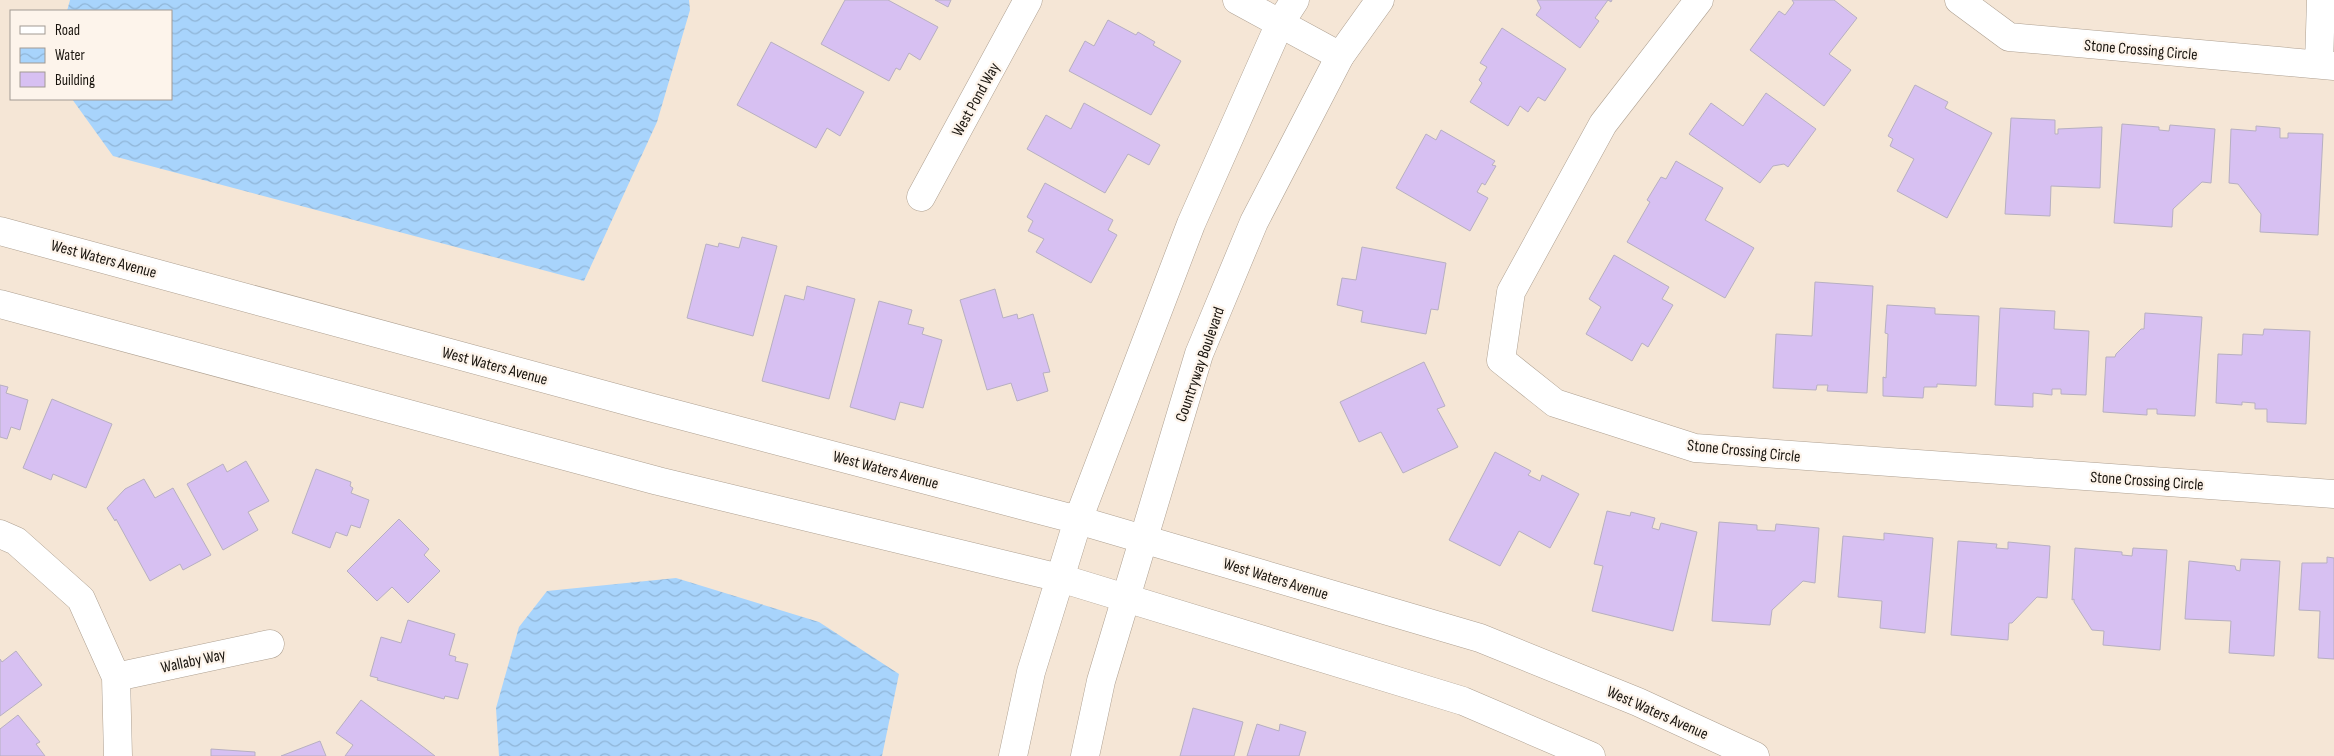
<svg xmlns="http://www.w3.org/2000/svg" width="2334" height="756" viewBox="0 0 2334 756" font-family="'Sofia Sans Condensed',sans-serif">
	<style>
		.water { fill: url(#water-waves) }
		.building { fill: #d7c0f2; stroke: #b7afc1 }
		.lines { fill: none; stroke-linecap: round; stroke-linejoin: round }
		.street-casing { stroke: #aea091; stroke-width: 29 }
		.secondary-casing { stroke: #aea091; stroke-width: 29 }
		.street { stroke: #fff; stroke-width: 28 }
		.secondary { stroke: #fff; stroke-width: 28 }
		.labels { text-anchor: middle; stroke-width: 4.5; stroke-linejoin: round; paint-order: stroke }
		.street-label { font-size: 16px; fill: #19140e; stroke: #fdf4eb }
	</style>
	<defs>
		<pattern id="water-waves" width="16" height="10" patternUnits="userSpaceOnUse" patternTransform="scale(1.25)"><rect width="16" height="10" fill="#a8d4fc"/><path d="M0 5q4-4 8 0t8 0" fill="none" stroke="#90b5d7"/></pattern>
	</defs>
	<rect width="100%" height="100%" fill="#f5e6d6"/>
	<!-- water -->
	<path class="water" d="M 70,0 L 689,0 L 690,10 L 657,122 L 584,281 L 113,156 L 72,99 L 171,99 L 171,11 L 67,11 Z
		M 676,578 L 819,622 L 899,674 L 882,756 L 499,756 L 496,708 L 519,627 L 547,591 Z"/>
	<!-- building -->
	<path class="building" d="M 845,0 L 888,0 L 938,27 L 920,60 L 909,53 L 900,70 L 896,68 L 889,81 L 821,44 Z
		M 935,0 L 951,0 L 948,7 Z
		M 1537,0 L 1612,0 L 1611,2 L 1608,0 L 1595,18 L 1599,21 L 1580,48 L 1536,15 L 1541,8 Z
		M 1834,0 L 1857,18 L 1829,54 L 1851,70 L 1824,106 L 1750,50 L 1779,11 L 1785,15 L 1794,3 L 1792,0 Z
		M 1108,20 L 1136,35 L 1138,32 L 1155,42 L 1153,45 L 1181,61 L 1151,115 L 1069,71 L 1085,41 L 1094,46 Z
		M 1502,28 L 1566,69 L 1545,101 L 1538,97 L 1528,112 L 1520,106 L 1508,126 L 1470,102 L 1482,83 L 1479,80 L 1487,67 L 1480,63 Z
		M 771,42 L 864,92 L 840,136 L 827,128 L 816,148 L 737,105 Z
		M 1915,85 L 1948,102 L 1945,108 L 1992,133 L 1947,218 L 1897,191 L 1914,159 L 1890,146 L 1893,139 L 1888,136 Z
		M 1766,93 L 1816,129 L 1788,167 L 1784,164 L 1773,166 L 1760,183 L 1689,134 L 1711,103 L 1743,126 Z
		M 1084,103 L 1160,145 L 1149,165 L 1128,154 L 1105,193 L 1027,149 L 1046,115 L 1071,129 Z
		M 2011,118 L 2055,120 L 2055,134 L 2058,134 L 2058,129 L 2102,127 L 2100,188 L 2051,186 L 2050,216 L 2005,214 Z
		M 2122,124 L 2159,127 L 2159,130 L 2169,131 L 2170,125 L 2215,129 L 2211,183 L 2202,182 L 2173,209 L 2172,227 L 2114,223 Z
		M 2256,126 L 2280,128 L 2280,138 L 2288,138 L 2288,133 L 2323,134 L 2318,235 L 2260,232 L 2261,214 L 2238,184 L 2229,183 L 2231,129 L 2256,131 Z
		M 1441,130 L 1495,161 L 1492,165 L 1496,166 L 1485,185 L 1482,183 L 1477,192 L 1488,198 L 1470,231 L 1396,188 L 1426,134 L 1436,140 Z
		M 1676,161 L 1723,188 L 1705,220 L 1754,248 L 1725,298 L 1627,242 L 1650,202 L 1647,200 L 1661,177 L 1666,179 Z
		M 1045,183 L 1113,220 L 1108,230 L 1117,235 L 1091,283 L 1036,252 L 1044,239 L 1028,231 L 1033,221 L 1027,217 Z
		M 742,237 L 777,246 L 753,336 L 687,318 L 706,244 L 718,247 L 719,243 L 739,248 Z
		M 1362,247 L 1446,263 L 1438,310 L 1431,309 L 1426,334 L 1361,322 L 1363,311 L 1337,305 L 1342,278 L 1356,280 Z
		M 1614,255 L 1669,287 L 1662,299 L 1673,305 L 1648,347 L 1642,343 L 1632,361 L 1586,334 L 1601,307 L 1589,299 Z
		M 1815,282 L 1873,286 L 1867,393 L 1827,391 L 1828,385 L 1817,385 L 1816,390 L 1773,388 L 1776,334 L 1812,336 Z
		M 807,286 L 855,299 L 829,399 L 762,381 L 785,295 L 804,300 Z
		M 995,289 L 1003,318 L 1017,314 L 1018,319 L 1033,314 L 1050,372 L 1043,373 L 1048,391 L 1017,401 L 1011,383 L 987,390 L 960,300 Z
		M 879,301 L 912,310 L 908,324 L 924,328 L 922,334 L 942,340 L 923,408 L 900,402 L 895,420 L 850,407 Z
		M 1887,305 L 1935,308 L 1935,314 L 1979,316 L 1976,386 L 1937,384 L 1937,387 L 1924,387 L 1923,398 L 1883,396 L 1883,377 L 1886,378 L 1888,334 L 1885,333 Z
		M 2000,308 L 2055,311 L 2054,329 L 2089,331 L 2086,395 L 2061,394 L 2061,389 L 2052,389 L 2052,395 L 2033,393 L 2033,407 L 1995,405 Z
		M 2145,313 L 2202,317 L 2195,416 L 2157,414 L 2157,409 L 2147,409 L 2147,415 L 2103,412 L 2106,357 L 2115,357 L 2116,354 L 2141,329 L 2144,329 Z
		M 2264,329 L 2310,331 L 2306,424 L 2267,422 L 2267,409 L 2255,409 L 2255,403 L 2242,402 L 2242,405 L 2216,403 L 2218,354 L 2242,355 L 2243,334 L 2263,335 Z
		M 1424,362 L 1445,406 L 1437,409 L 1458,447 L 1403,473 L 1381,432 L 1359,442 L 1340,402 Z
		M 0,385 L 8,387 L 6,393 L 28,400 L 20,430 L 11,427 L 7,439 L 0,437 Z
		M 52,399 L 112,424 L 86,488 L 53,474 L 51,480 L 23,468 Z
		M 1495,452 L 1531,471 L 1528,475 L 1540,481 L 1542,475 L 1579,494 L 1550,548 L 1519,531 L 1500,566 L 1449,540 Z
		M 246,461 L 269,501 L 248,512 L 258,530 L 223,550 L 187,484 L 223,464 L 227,472 Z
		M 316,469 L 351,482 L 350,486 L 353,488 L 351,493 L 369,500 L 360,528 L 351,525 L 347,536 L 336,532 L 330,548 L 292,533 Z
		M 144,479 L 155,498 L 173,488 L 211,555 L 183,570 L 180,564 L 150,581 L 116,519 L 115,521 L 107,508 L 125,489 Z
		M 1607,511 L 1630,516 L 1631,512 L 1655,518 L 1652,528 L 1659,530 L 1661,523 L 1697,532 L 1673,631 L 1592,611 L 1603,566 L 1594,564 Z
		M 399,519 L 429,549 L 424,555 L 440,571 L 408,603 L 392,587 L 377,601 L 347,571 Z
		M 1719,522 L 1757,525 L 1757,530 L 1775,531 L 1776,524 L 1819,528 L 1815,583 L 1803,581 L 1772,610 L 1770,625 L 1712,621 Z
		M 1884,533 L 1933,538 L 1925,633 L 1880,628 L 1882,601 L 1838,597 L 1843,536 L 1884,540 Z
		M 1958,541 L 1997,544 L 1996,548 L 2008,549 L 2008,542 L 2050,546 L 2047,598 L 2037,597 L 2012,623 L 2009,623 L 2008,640 L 1951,635 Z
		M 2075,548 L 2122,552 L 2122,555 L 2132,556 L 2133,548 L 2167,550 L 2160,650 L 2103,645 L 2104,631 L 2092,630 L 2074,602 L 2074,599 L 2072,600 Z
		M 2327,557 L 2334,558 L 2334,659 L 2318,658 L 2320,611 L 2299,610 L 2302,563 L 2327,563 Z
		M 2241,559 L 2280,561 L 2274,656 L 2229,653 L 2231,621 L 2185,619 L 2189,561 L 2235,566 L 2236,570 L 2240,571 Z
		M 408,620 L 455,634 L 449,655 L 456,657 L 455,661 L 468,664 L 458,699 L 445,696 L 444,699 L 377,680 L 378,678 L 370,676 L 381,637 L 401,643 Z
		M 16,651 L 42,685 L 0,716 L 0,659 L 2,662 Z
		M 361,700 L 422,746 L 435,756 L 345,756 L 353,745 L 336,733 Z
		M 1193,708 L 1243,722 L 1234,756 L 1180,756 Z
		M 18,715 L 40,742 L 36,744 L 45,756 L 0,756 L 0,729 Z
		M 1257,724 L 1279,731 L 1280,724 L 1306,732 L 1299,756 L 1247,756 Z
		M 320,741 L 326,756 L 281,756 Z
		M 211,749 L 255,752 L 255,756 L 211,756 Z"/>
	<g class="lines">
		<!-- street casing -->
		<g class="street-casing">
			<path id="street" d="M 1237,0 L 1340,56
				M 1699,0 L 1603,124 L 1511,292 L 1501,360 L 1555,403 L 1695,448 L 2334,494
				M 1959,0 L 2009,37 L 2334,66
				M 2319,64 L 2321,0
				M 921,197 L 1028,0
				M 1078,520 L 1480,638 L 1638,702 L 1755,756
				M 0,534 L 16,541 L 81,599 L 116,677 L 118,756
				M 1060,578 L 1463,701 L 1591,756
				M 116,677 L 270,644"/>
		</g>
		<!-- secondary casing -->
		<g class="secondary-casing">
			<path id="secondary" d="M 0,231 L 649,407 L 1078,520
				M 0,304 L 658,481 L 1060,578
				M 1013,756 L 1031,672 L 1078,520 L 1191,224 L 1280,23 L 1295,0
				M 1085,756 L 1101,681 L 1199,354 L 1254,222 L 1340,56 L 1380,0"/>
		</g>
		<!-- street -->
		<use href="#street" class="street"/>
		<!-- secondary -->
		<use href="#secondary" class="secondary"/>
	</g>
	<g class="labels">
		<!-- street labels -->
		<g class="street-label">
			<text transform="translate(2141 49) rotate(5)" y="6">Stone Crossing Circle</text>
			<text transform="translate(975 99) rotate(-61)" y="6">West Pond Way</text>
			<text transform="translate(104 258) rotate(15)" y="6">West Waters Avenue</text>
			<text transform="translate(1199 364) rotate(-71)" y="6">Countryway Boulevard</text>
			<text transform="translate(495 365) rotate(15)" y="6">West Waters Avenue</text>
			<text transform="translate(1744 450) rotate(6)" y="6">Stone Crossing Circle</text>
			<text transform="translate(886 469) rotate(15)" y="6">West Waters Avenue</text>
			<text transform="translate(2147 480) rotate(4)" y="6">Stone Crossing Circle</text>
			<text transform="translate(1276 578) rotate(17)" y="6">West Waters Avenue</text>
			<text transform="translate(193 660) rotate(-12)" y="6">Wallaby Way</text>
			<text transform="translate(1658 712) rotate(24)" y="6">West Waters Avenue</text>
		</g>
	</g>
	<!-- legend -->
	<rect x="10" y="10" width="162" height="90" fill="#fdf4eb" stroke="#a29a93"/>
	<rect x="20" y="26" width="25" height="8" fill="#ffffff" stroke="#a29a93"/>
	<text x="55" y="35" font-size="15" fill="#19140e">Road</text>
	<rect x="20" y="48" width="25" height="15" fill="url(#water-waves)" stroke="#a29a93"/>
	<text x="55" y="60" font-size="15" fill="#19140e">Water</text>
	<rect x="20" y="72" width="25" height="15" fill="#d7c0f2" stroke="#a29a93"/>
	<text x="55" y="85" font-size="15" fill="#19140e">Building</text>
</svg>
